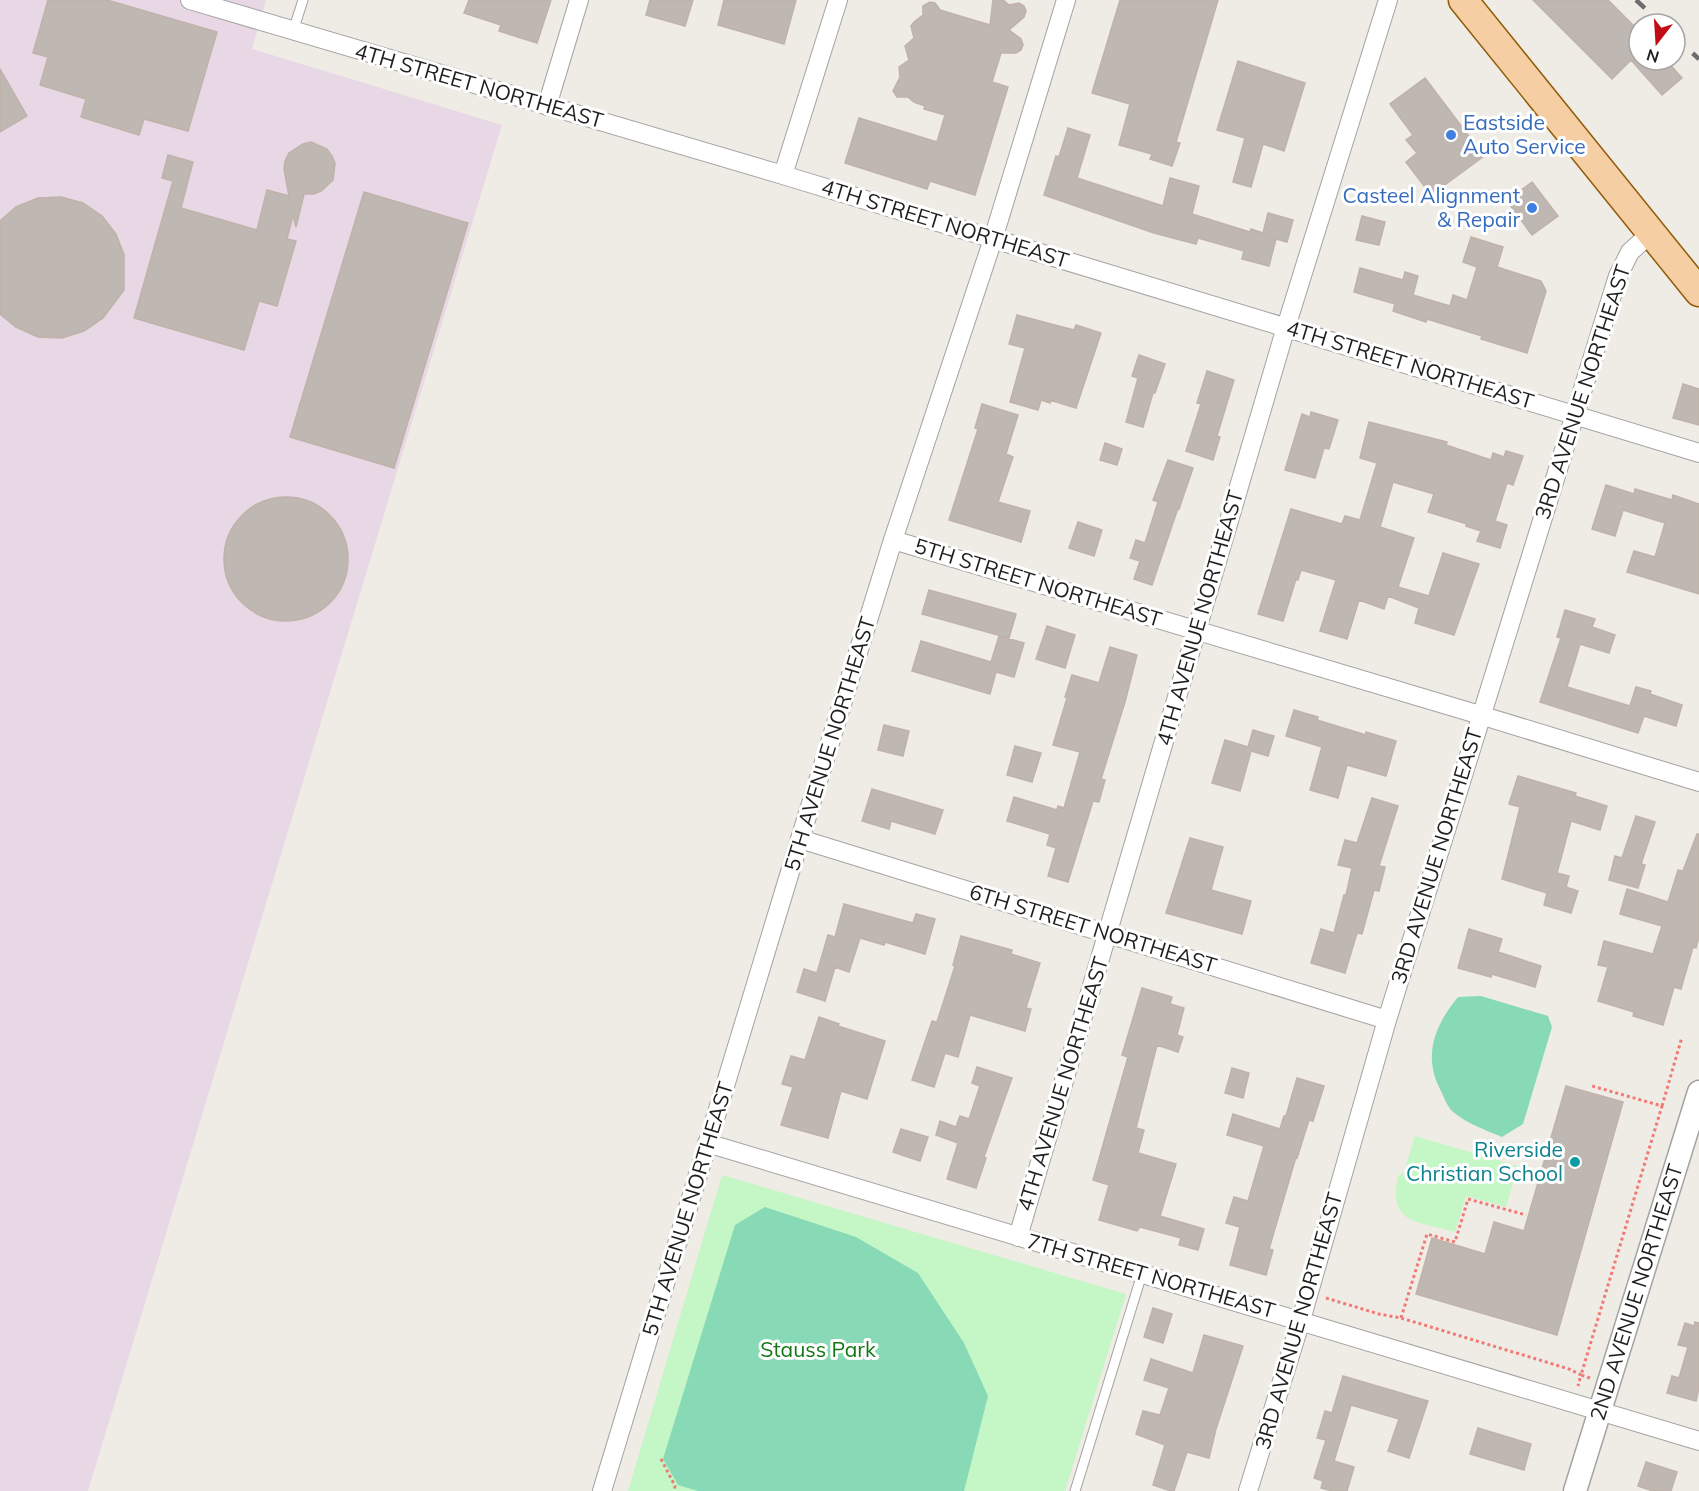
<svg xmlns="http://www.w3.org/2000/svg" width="1699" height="1491" viewBox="0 0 1699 1491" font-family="Mulish,sans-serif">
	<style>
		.industrial { fill: #e8d8e5 }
		.park { fill: #c5f6c6 }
		.pitch { fill: #88d9b6 }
		.building { fill: #bfb7b2; stroke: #c0b2a9; stroke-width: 1.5 }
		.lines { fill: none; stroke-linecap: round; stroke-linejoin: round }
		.service-casing { stroke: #a3a3a3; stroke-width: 11 }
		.minor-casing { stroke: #a3a3a3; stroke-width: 20 }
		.tertiary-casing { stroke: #a3a3a3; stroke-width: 25 }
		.primary-casing { stroke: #905c09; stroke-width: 31 }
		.path { stroke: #f17a74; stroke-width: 3; stroke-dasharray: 3 3; stroke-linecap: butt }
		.service { stroke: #fff; stroke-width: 9 }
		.minor { stroke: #fff; stroke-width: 18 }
		.tertiary { stroke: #fff; stroke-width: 22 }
		.primary { stroke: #f6cea3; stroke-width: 28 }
		.rail { stroke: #6d6d6d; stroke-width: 4.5; stroke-dasharray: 12 12; stroke-linecap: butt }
		.shop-dot { fill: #3f7fe0; stroke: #fff; stroke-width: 2 }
		.culture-dot { fill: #0f9aa8; stroke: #fff; stroke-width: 2 }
		.labels { text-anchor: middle; stroke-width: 6; stroke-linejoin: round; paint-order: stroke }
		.street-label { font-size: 21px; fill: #1f1f1f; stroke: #fff }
		.shop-label { font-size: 21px; fill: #366cbe; stroke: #fff; text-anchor: start }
		.culture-label { font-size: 21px; fill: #0d838f; stroke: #fff; text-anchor: end }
		.park-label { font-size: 21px; fill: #127715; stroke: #fff }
	</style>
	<rect width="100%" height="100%" fill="#efebe5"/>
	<!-- industrial -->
	<path class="industrial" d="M 0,0 L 266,0 L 252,49 L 502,125 L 88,1491 L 0,1491 Z"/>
	<!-- park -->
	<path class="park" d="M 1415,1136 L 1518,1166 L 1506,1207 L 1466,1196 L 1455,1232 C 1418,1221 1387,1225 1398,1176 L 1404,1172 Z
		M 722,1175 L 1126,1294 L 1065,1491 L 628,1491 Z"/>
	<!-- pitch -->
	<path class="pitch" d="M 1481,996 L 1548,1016 L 1552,1027 L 1523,1124 L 1502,1137 C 1485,1130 1466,1123 1452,1111 C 1447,1106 1444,1097 1441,1091 C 1422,1056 1435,1025 1458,997 Z
		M 765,1207 L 856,1237 L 918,1273 L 964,1343 L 988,1396 L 964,1491 L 698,1491 L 678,1485 L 663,1459 L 735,1225 Z"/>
	<!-- building -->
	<path class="building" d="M 48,0 L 107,0 L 217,32 L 188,131 L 144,119 L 139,135 L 81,117 L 86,99 L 40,85 L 48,57 L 33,53 Z
		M 469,0 L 551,0 L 537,43 L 499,31 L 501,25 L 464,13 Z
		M 650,0 L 693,0 L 685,26 L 646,15 Z
		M 724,0 L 796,0 L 784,44 L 718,25 Z
		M 993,0 L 1003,0 L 1009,5 L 1019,3 L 1024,6 L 1026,11 L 1024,17 L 1009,30 L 1021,39 L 1023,45 L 1021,50 L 1016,53 L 1001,53 L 992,82 L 1008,87 L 975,195 L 930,181 L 927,189 L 845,163 L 859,118 L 937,142 L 945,115 L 924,109 L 925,106 L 914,102 L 908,97 L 897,97 L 893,91 L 900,77 L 899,67 L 909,60 L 905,46 L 914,38 L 911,26 L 914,22 L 923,15 L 923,6 L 930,2 L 935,3 L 940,10 L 990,25 Z
		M 1120,0 L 1218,0 L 1176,142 L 1180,143 L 1172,166 L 1150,159 L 1152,154 L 1119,145 L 1130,104 L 1092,93 Z
		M 1533,0 L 1608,0 L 1639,31 L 1639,60 L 1666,60 L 1682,78 L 1662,95 L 1631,60 L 1612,79 Z
		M 1238,61 L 1305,83 L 1284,151 L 1263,144 L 1251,187 L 1233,182 L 1245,138 L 1217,130 Z
		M 0,69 L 27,116 L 0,132 Z
		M 1425,78 L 1484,156 L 1431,195 L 1406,162 L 1417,153 L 1406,140 L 1413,135 L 1390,104 Z
		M 1068,128 L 1090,135 L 1077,178 L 1163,206 L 1170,178 L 1199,186 L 1192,214 L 1250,232 L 1251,229 L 1263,233 L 1268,213 L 1293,220 L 1287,242 L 1276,239 L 1269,266 L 1242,259 L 1244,251 L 1198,238 L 1196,244 L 1154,233 L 1044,195 L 1056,156 L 1059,157 Z
		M 311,142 L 327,149 L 332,156 L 335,163 L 333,180 L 321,191 L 314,194 L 304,194 L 296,227 L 293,215 L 287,239 L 296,241 L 277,306 L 259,301 L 244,350 L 134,318 L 173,181 L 162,178 L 168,155 L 193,162 L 181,208 L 257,230 L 267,190 L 289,196 L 284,169 L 285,161 L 289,153 L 303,144 Z
		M 1532,182 L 1558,216 L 1532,235 L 1507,201 Z
		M 364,192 L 468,223 L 394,468 L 290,437 Z
		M 61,197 L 83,203 L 102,216 L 116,234 L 124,255 L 124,290 L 103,318 L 84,331 L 62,338 L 38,337 L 16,327 L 0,314 L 0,221 L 16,207 L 38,198 Z
		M 1362,216 L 1385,222 L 1379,245 L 1356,240 Z
		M 1471,237 L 1503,247 L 1497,267 L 1541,281 L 1546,291 L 1527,353 L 1481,339 L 1482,336 L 1427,319 L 1426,322 L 1393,311 L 1395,304 L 1354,292 L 1360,268 L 1403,280 L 1405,272 L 1418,276 L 1413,295 L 1450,306 L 1453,295 L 1467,300 L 1477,267 L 1463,262 Z
		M 1017,315 L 1074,330 L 1076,325 L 1101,333 L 1076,408 L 1050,400 L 1050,403 L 1041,400 L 1038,410 L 1010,402 L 1025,348 L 1009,344 Z
		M 1139,355 L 1165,364 L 1155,393 L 1153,393 L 1143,427 L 1126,422 L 1138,378 L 1132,376 Z
		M 1207,371 L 1234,380 L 1217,436 L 1220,437 L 1213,460 L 1186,451 L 1201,404 L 1197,403 Z
		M 1683,384 L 1699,389 L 1699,425 L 1673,418 Z
		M 982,404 L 1018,415 L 1006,454 L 1013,457 L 998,502 L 1030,511 L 1021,542 L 949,520 L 978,429 L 975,428 Z
		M 1311,412 L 1338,420 L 1329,449 L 1324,448 L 1315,478 L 1285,470 L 1302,414 L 1310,417 Z
		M 1369,422 L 1447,442 L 1446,445 L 1491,460 L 1493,453 L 1504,457 L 1506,451 L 1523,456 L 1513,485 L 1507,483 L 1495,521 L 1507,525 L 1500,548 L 1477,541 L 1481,531 L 1466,526 L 1467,524 L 1428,512 L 1434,494 L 1393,482 L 1380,527 L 1414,538 L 1398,587 L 1429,596 L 1443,553 L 1479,564 L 1454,635 L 1415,623 L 1419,608 L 1388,596 L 1384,609 L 1359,600 L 1347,639 L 1320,631 L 1336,580 L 1301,570 L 1298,580 L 1296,579 L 1283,621 L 1258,614 L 1291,509 L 1342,524 L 1345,516 L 1360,520 L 1377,463 L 1360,458 Z
		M 1105,443 L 1122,449 L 1117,465 L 1100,460 Z
		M 1168,460 L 1193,468 L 1179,509 L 1178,508 L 1152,585 L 1134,579 L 1140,561 L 1130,558 L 1136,540 L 1145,543 L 1158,502 L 1153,500 Z
		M 1606,485 L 1634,494 L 1635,489 L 1672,500 L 1673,495 L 1699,504 L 1699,594 L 1627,572 L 1634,551 L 1655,557 L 1665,523 L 1623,510 L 1615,536 L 1592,529 Z
		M224 559a62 62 0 1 1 124 0a62 62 0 1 1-124 0Z
		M 1078,522 L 1102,530 L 1094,556 L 1069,548 Z
		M 929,590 L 1016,614 L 1009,638 L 922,614 Z
		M 1565,610 L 1595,619 L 1592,627 L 1615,635 L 1609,653 L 1580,644 L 1567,687 L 1630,706 L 1636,687 L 1651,691 L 1650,694 L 1682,705 L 1676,726 L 1644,716 L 1638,733 L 1540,702 L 1561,638 L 1557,637 Z
		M 1047,626 L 1075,635 L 1065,668 L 1036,659 Z
		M 999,636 L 1024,643 L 1014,677 L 996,672 L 990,694 L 912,671 L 921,641 L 991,662 Z
		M 1110,647 L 1137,655 L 1125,702 L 1101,779 L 1105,780 L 1099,802 L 1093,801 L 1068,882 L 1048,876 L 1056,848 L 1047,845 L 1050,834 L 1007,821 L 1014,797 L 1057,810 L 1058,806 L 1064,808 L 1080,752 L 1053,745 L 1067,698 L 1065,697 L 1072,675 L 1099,683 Z
		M 1294,710 L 1318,717 L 1317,720 L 1366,735 L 1366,732 L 1396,741 L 1386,776 L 1347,765 L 1338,798 L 1310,790 L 1322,747 L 1286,736 Z
		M 884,725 L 909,731 L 903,756 L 878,750 Z
		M 1253,730 L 1274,736 L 1268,756 L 1251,751 L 1240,791 L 1212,783 L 1225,740 L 1248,747 Z
		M 1015,746 L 1041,753 L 1032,782 L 1007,775 Z
		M 1518,776 L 1576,793 L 1575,796 L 1607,806 L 1600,830 L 1571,821 L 1557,873 L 1569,876 L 1566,887 L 1578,891 L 1571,913 L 1544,905 L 1547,893 L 1502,879 L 1520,807 L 1509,804 Z
		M 872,789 L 943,810 L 935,834 L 891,821 L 889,829 L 862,821 Z
		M 1372,798 L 1398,806 L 1379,866 L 1385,867 L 1379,891 L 1374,890 L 1362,934 L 1357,933 L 1345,973 L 1311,963 L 1321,929 L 1334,933 L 1344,895 L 1346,895 L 1352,868 L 1338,865 L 1345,840 L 1357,843 Z
		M 1636,816 L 1655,822 L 1641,864 L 1645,865 L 1638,888 L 1609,880 L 1615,856 L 1622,858 Z
		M 1697,834 L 1699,834 L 1699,937 L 1696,948 L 1693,947 L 1681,989 L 1674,987 L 1663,1025 L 1633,1016 L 1634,1012 L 1598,1001 L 1608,967 L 1598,965 L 1604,941 L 1653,954 L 1662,926 L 1620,914 L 1627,889 L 1668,902 L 1678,870 L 1683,871 Z
		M 1190,838 L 1223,847 L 1211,890 L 1251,901 L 1242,934 L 1166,913 Z
		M 844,904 L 913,923 L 916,914 L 935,919 L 925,954 L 885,942 L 884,945 L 860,938 L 849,972 L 835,967 L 825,1001 L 797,992 L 804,969 L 817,973 L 828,935 L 835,937 Z
		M 1469,929 L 1502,939 L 1498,952 L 1541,966 L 1535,987 L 1492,974 L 1491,977 L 1458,968 Z
		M 961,936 L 1012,950 L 1011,954 L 1040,963 L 1026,1008 L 1031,1009 L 1025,1031 L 970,1015 L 958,1057 L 945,1053 L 934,1087 L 912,1080 L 932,1021 L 937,1022 L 955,966 L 953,965 Z
		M 1142,988 L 1172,997 L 1170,1004 L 1184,1008 L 1177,1035 L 1183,1037 L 1178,1052 L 1157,1045 L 1136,1128 L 1144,1130 L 1138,1153 L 1176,1164 L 1160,1216 L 1204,1229 L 1198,1250 L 1179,1245 L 1181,1238 L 1140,1227 L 1137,1231 L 1099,1220 L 1109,1185 L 1093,1180 L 1128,1057 L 1122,1055 Z
		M 819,1017 L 839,1024 L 838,1026 L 885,1041 L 867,1099 L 841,1091 L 828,1138 L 781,1125 L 793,1087 L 782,1084 L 791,1056 L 805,1060 Z
		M 977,1067 L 1012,1078 L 984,1157 L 986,1158 L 976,1188 L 947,1179 L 958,1143 L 936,1135 L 940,1121 L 956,1127 L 960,1116 L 969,1119 L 980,1086 L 972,1083 Z
		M 1232,1068 L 1249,1073 L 1243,1098 L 1225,1093 Z
		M 1297,1078 L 1324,1086 L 1313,1121 L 1309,1120 L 1297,1158 L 1296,1157 L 1269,1249 L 1273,1250 L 1266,1275 L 1230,1265 L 1240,1227 L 1226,1223 L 1234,1197 L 1248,1201 L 1264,1146 L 1227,1135 L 1233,1114 L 1280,1129 L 1284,1116 L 1286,1116 Z
		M 1566,1086 L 1623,1102 L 1557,1335 L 1416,1294 L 1432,1238 L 1485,1254 L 1494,1222 L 1524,1231 Z
		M 901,1129 L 928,1137 L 920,1161 L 893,1152 Z
		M 1153,1308 L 1172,1314 L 1163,1343 L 1144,1337 Z
		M 1695,1322 L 1699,1323 L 1699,1388 L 1696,1401 L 1667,1393 L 1672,1376 L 1679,1378 L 1688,1347 L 1678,1345 L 1685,1323 L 1694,1326 Z
		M 1204,1335 L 1243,1346 L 1216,1429 L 1209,1458 L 1187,1452 L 1174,1491 L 1171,1491 L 1153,1485 L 1165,1445 L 1136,1434 L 1143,1411 L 1160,1415 L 1169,1388 L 1144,1380 L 1151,1359 L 1193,1373 Z
		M 1343,1376 L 1428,1401 L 1409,1458 L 1388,1451 L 1399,1419 L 1351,1405 L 1334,1461 L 1354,1467 L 1347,1491 L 1332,1491 L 1321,1488 L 1323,1481 L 1314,1478 L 1326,1440 L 1317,1438 L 1325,1411 L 1332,1413 Z
		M 1478,1428 L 1531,1444 L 1524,1470 L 1470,1454 Z
		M 1646,1462 L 1677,1472 L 1671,1491 L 1653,1491 L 1638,1486 Z"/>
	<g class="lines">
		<!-- service casing -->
		<g class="service-casing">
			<path id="service" d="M 293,31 L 303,0
				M 1075,1491 L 1142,1274"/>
		</g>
		<!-- minor casing -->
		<g class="minor-casing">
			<path id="minor" d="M 190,0 L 783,175 L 1699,453
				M 547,106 L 579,0
				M 783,175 L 838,0
				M 893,540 L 1480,715 L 1699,782
				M 800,839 L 1387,1020
				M 707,1143 L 1699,1441
				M 1018,1237 L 1286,327 L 1388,0
				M 602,1491 L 800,839 L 893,540 L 993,239 L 1066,0
				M 1248,1491 L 1301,1320 L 1387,1020 L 1618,276 L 1630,252 L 1651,233"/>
		</g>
		<!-- tertiary casing -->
		<g class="tertiary-casing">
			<g id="tertiary">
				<path id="s1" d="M 1575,1491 L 1699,1092"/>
			</g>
		</g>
		<!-- primary casing -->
		<g class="primary-casing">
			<path id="primary" d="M 1463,0 L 1699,292"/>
		</g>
		<!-- path -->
		<path class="path" d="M 1662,1106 L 1682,1037
			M 1326,1298 L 1379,1314 L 1401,1318 L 1569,1369 L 1581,1375 L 1578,1386
			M 1401,1318 L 1427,1234 L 1455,1242 L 1468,1199 L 1526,1215
			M 1590,1378 L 1581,1375 L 1662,1106 L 1592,1086
			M 661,1459 L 675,1486 L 674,1491"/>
		<!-- service -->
		<use href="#service" class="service"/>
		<!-- minor -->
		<use href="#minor" class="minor"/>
		<!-- tertiary -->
		<use href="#tertiary" class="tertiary"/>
		<!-- primary -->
		<use href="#primary" class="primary"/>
		<!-- rail -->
		<path class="rail" d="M 1636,0 L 1662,24
			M 1675,37 L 1699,59"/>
	</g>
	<!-- markers -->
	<g class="shop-dot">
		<circle cx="1451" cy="135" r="6"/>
		<circle cx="1532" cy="208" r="6"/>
	</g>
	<circle class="culture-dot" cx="1575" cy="1162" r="6"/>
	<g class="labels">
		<!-- street labels -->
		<g class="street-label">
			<text transform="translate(479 86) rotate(16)" y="7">4TH STREET NORTHEAST</text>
			<text transform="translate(945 224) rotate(17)" y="7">4TH STREET NORTHEAST</text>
			<text transform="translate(1410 365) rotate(17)" y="7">4TH STREET NORTHEAST</text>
			<text transform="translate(1583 392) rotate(-72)" y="7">3RD AVENUE NORTHEAST</text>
			<text transform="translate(1038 583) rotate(17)" y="7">5TH STREET NORTHEAST</text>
			<text transform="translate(1200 618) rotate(-74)" y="7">4TH AVENUE NORTHEAST</text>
			<text transform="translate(830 744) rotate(-73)" y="7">5TH AVENUE NORTHEAST</text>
			<text transform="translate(1437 856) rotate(-73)" y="7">3RD AVENUE NORTHEAST</text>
			<text transform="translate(1093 929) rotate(17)" y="7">6TH STREET NORTHEAST</text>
			<text transform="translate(1063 1084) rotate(-73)" y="7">4TH AVENUE NORTHEAST</text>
			<text transform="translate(688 1209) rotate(-73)" y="7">5TH AVENUE NORTHEAST</text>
			<text transform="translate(1151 1276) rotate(16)" y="7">7TH STREET NORTHEAST</text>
			<text dy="7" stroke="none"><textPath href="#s1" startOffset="208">2ND AVENUE NORTHEAST</textPath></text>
			<text transform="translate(1299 1321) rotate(-74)" y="7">3RD AVENUE NORTHEAST</text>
		</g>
		<!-- shop labels -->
		<g class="shop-label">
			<text x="1463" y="130">Eastside<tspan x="1463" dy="24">Auto Service</tspan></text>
			<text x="1520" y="203" text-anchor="end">Casteel Alignment<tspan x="1520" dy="24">&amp; Repair</tspan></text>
		</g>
		<!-- culture labels -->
		<g class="culture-label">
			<text x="1563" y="1157">Riverside<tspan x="1563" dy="24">Christian School</tspan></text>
		</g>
		<!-- park labels -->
		<g class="park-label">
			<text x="818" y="1357">Stauss Park</text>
		</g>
	</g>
	<!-- north arrow -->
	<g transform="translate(1657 42) rotate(197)"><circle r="28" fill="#ffffff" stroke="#a5a5a5" stroke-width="1.5"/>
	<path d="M0-4.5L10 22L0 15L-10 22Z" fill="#c10c16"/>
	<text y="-9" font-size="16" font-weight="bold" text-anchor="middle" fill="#1f1f1f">N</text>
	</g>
</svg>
